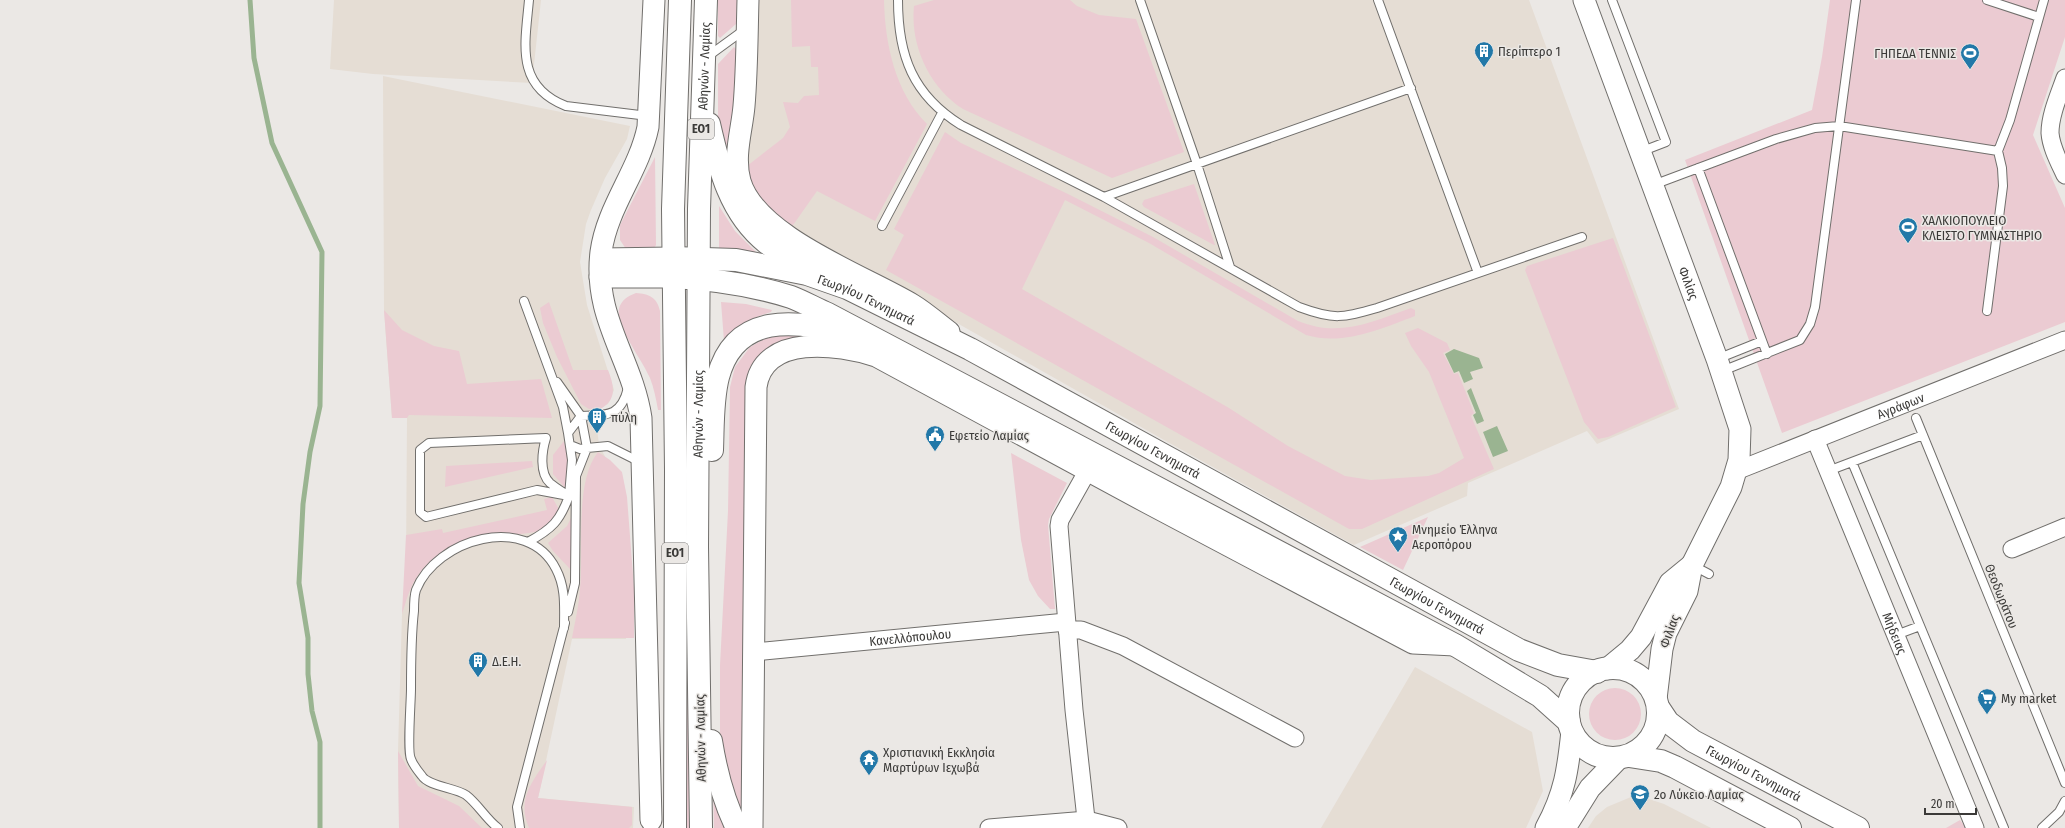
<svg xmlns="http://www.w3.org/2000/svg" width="2065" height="828" viewBox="0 0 2065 828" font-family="'Fira Sans Condensed',sans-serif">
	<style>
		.built { fill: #e5ddd4 }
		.green { fill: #ebcbd2 }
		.water { fill: #9ab491 }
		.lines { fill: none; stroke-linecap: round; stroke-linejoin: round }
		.stream { stroke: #9ab491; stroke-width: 5 }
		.service-casing { stroke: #716f6c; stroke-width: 10 }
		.minor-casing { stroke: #716f6c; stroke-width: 19 }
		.tertiary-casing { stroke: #716f6c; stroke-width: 23 }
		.primary-casing { stroke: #716f6c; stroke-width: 24 }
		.service { stroke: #fff; stroke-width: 8 }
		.minor { stroke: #fff; stroke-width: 17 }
		.tertiary { stroke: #fff; stroke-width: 21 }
		.primary { stroke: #fff; stroke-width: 22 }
		.labels { text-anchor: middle; stroke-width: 3; stroke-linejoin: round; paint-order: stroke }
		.shield { fill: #ebe8e5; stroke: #706e6c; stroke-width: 1 }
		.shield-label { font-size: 12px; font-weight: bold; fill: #3b3a38 }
		.poi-label { font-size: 13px; fill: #3b3a38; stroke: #ebe8e5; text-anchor: start }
		.street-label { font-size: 13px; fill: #3b3a38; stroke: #ebe8e5 }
	</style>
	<rect width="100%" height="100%" fill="#ebe8e5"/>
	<!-- built -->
	<path class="built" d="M 334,0 L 541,0 L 532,83 L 373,74 L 330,69 Z
		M 757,0 L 1529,0 L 1679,409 L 1597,444 L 1587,431 L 1468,483 L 1467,496 L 1354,545 L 1164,440 L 780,223 L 746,182 L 754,80 Z
		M 383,76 L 630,126 L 627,139 L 605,178 L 591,210 L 586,224 L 580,262 L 587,305 L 614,390 L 608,404 L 595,410 L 599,445 L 612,470 L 626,639 L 572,639 L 538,798 L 634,807 L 633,828 L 399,828 L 398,751 L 402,614 L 406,565 L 407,418 L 392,418 L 384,310 Z
		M 1415,667 L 1532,732 L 1543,791 L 1526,828 L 1321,828 Z
		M 1640,796 L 1664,804 L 1711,828 L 1588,828 L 1596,816 L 1607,807 L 1631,797 Z"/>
	<!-- green -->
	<path class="green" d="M 718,0 L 737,0 L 736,24 L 720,38 L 718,36 Z
		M 791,0 L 884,0 C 885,44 895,92 927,124 L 875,221 L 817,191 L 791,228 C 772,212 745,192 747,166 L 783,138 L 790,127 L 783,102 L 798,103 L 804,96 L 819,95 L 818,67 L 811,67 L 810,46 L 792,47 Z
		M 934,0 L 1070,0 L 1077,6 L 1099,15 L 1136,19 L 1184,152 L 1112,178 L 963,109 C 929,87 910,45 914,6 Z
		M 1830,0 L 2065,0 L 2065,37 L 2033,135 L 2065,208 L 2065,322 L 1782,433 L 1685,160 L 1812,110 L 1822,57 Z
		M 734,47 L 737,50 L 738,101 L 725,151 L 718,133 L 718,64 Z
		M 945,132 L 961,143 L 1068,194 L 1153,237 L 1298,321 C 1340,338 1371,322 1411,308 L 1415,310 L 1415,316 C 1381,329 1343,346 1306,335 L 1149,243 L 1065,200 L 1022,289 L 1229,408 L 1288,446 L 1345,476 L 1371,480 L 1428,476 L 1439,473 L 1464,458 L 1429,372 L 1411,346 L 1405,333 L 1418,328 L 1447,343 L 1450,350 L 1443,353 L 1454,374 L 1458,373 L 1474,413 L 1471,416 L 1494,469 L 1362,529 L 1349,529 L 886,270 L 904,235 L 894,229 Z
		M 655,157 L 656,245 L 654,249 L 626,249 L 620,240 L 620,225 Z
		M 1194,184 L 1215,245 L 1214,245 L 1144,207 L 1142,204 L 1144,200 Z
		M 719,206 L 735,231 L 759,255 L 719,249 Z
		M 1613,238 L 1676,407 L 1608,437 L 1598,439 L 1584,422 L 1525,270 L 1527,266 Z
		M 636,293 C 649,294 657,297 660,311 L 661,410 L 658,410 C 656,399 654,388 650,378 C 643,361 615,325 619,309 C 621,300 628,296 636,293 Z
		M 549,302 L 573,370 L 608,370 C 614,385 617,399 602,408 L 589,409 L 581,404 L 557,357 L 543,323 L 540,308 Z
		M 721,302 L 746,304 L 772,310 L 771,312 C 751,318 738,326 724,341 Z
		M 384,310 L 402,330 L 434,346 L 459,351 L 467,384 L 541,379 L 552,418 L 409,415 L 407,418 L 392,418 Z
		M 795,334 L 806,338 L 756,361 L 749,373 L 747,381 L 743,821 L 740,822 L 720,741 L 720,665 L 728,511 L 730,387 L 735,367 L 750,347 L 768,337 Z
		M 564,441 L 568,461 L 566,489 L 553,474 L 553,455 Z
		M 598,452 L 610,460 L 622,472 L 627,497 L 634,588 L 634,638 L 572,638 C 575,622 579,605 580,589 C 584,551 574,482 598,452 Z
		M 1011,453 L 1067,483 L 1049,519 L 1048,525 L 1055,609 L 1050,609 L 1038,596 L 1029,580 L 1021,540 Z
		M 532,461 L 533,467 L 445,487 L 446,466 Z
		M 552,497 L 561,513 C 556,518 551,525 546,528 C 525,538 504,532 482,535 C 454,540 423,560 411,588 C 407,596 405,605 402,614 L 406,535 L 442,529 L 443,533 L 547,510 L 544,499 Z
		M 572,516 L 571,570 L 553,551 L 548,543 L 567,526 Z
		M 1428,517 L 1403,570 L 1360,547 Z
		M 691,631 L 693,828 L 683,828 L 680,632 Z
		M1589 714a26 26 0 1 1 52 0a26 26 0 1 1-52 0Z
		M 398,751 L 418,786 L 459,806 L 482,828 L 399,828 Z
		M 547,760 L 538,798 L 632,807 L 632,825 L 629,828 L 529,828 C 517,800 531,783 547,760 Z
		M 713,782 L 730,828 L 714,828 Z
		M 1960,820 L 1966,828 L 1946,828 Z"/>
	<!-- water -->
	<path class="water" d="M 1454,349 L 1479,358 L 1483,368 L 1470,372 L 1473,379 L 1464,383 L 1459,371 L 1454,373 L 1445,354 Z
		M 1471,388 L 1484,421 L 1477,424 L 1473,415 L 1476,413 L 1467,391 Z
		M 1497,426 L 1508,451 L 1493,457 L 1483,432 Z"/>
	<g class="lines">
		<!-- stream -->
		<path class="stream" d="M 250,0 L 254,58 L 272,143 L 322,252 L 320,406 L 310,452 L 303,504 L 299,583 L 308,638 L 308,674 L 312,711 L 320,742 L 320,828"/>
		<!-- service casing -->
		<g class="service-casing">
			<path id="service" d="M 529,0 C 525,44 515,86 566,106 L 648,116
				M 898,0 C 898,56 913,95 961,125 L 1104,197 L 1299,307 C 1334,320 1342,318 1377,308 L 1582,237
				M 1140,0 L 1197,164 L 1230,267
				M 1378,0 L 1478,273
				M 1612,0 L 1666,142 L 1640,152
				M 1987,0 L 2039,17
				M 707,57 L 744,30
				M 1998,151 L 2010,120 L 2044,0
				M 1698,168 L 1767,354
				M 1653,185 L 1776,139 L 1815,128 L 1839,126 L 1998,151 L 2002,168 L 2003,186 L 1987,311
				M 1104,197 L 1411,88
				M 882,226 L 942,113
				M 524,301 L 563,407 L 568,433
				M 1717,359 L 1762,341
				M 1722,371 L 1800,340 L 1810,324 L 1815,307 L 1856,0
				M 557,382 L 581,416 C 607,415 621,417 628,388
				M 1916,418 L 2065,783
				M 1852,462 L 2004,828
				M 1828,471 L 1923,435
				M 528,542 C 552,529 560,521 569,496 L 537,490 L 426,517 L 420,512 L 420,450 L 429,443 L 546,438 C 542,451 539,473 550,483 C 556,488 563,492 569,496 L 572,460 L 568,433 L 581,416 L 587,448 L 580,449 L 570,445
				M 1692,565 L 1709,574
				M 568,612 L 575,583 L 576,476 L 587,448 L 608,446 L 640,462
				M 1896,635 L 1920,626
				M 498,828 C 486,819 478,804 466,795 C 456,788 428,786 422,776 C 418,771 413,765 411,759 C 407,752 411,701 411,689 C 411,663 411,637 414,611 C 414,604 414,596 416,590 C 436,539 527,512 556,569 C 566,588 564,607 564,628
				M 520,828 L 517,807 L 565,623
				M 2042,828 L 2059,812 L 2065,801"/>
		</g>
		<!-- minor casing -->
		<g class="minor-casing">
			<g id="minor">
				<path d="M 2065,78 C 2059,95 2050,115 2050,133 C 2051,147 2059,162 2065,175"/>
				<path id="s1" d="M 1815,439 L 1975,828"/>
				<path id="s2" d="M 1736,471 L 2065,340"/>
				<path d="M 2012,549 L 2065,527"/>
				<path d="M 1067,630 L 1081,630 L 1123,646 L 1295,738"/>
				<path id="s3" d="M 754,652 L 1066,622"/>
				<path d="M 989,828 L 1087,820 L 1118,828"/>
				<path d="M 1087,828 L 1074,710 L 1059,526 L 1060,520 L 1088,470"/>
			</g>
		</g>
		<!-- tertiary casing -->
		<g class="tertiary-casing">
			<g id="tertiary">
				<path d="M 748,0 C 747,35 747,71 744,106 C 742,130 733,156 740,181 C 756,237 865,276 913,305 C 926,313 937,323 949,332"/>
				<path id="s4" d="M 1584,0 L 1717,359 L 1740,429 L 1739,460 L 1731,487 L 1692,565 L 1687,591 L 1666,633 L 1662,649 L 1656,699"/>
				<path d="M 601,259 L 673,258"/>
				<path d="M 600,277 L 673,277"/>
				<path d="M 1607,669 L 1630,650 L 1641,637 L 1670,583 L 1692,565"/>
				<path d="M 651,820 L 641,418 C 632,358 593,318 601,252 C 607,207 639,171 648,127 L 654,0"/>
				<path d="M 752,828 L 756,387 C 763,333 839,344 876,356 L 1148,503 L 1413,643 L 1455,645"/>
				<path d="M 1546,828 C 1565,793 1568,769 1572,731"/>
				<path d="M 1565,828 L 1590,788 L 1619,758"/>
			</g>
		</g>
		<!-- primary casing -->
		<g class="primary-casing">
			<g id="primary">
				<path d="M 709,124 C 719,168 730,214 767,243 C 779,252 795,260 809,267"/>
				<path id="s5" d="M 673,258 L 736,260 L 807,274 L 847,288 L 970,349 L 1519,650 L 1558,665 L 1597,672"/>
				<path d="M 673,277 C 713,279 753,285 791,297 C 804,302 816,309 828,314 L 1455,645 L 1540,696 L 1569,722"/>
				<path d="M 712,450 C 713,426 712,400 718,377 C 735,312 796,320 848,333"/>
				<circle cx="1613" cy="713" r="45"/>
				<path id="s6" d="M 1658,707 L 1668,722 L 1693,741 L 1858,828"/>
				<path d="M 711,741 C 716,772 723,800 737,828"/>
				<path d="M 1629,756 L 1661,761 L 1675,767 L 1790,828"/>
				<path d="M 675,828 L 676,470 L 673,209 L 680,0"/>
				<path id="s7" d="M 701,828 L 697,547 L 699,209 L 706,0"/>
			</g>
		</g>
		<!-- service -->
		<use href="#service" class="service"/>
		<!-- minor -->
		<use href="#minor" class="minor"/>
		<!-- tertiary -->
		<use href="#tertiary" class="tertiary"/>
		<!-- primary -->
		<use href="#primary" class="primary"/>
	</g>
	<!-- icons -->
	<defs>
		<g id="building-pin" transform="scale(1)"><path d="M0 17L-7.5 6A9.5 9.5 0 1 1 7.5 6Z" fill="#2278a8" stroke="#ebe8e5"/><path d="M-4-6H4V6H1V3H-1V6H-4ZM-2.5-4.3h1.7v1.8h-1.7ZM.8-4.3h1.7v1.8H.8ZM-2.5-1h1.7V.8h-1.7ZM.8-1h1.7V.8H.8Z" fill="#fff"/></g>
		<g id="stadium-pin" transform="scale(1)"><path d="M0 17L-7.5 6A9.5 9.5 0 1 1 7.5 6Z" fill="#2278a8" stroke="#ebe8e5"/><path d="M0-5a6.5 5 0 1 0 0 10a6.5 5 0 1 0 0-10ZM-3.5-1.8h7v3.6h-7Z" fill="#fff"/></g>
		<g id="civic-pin" transform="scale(1)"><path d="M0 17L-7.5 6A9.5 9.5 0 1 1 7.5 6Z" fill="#2278a8" stroke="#ebe8e5"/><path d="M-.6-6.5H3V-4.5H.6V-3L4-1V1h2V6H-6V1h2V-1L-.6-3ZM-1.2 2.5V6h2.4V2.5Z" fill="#fff"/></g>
		<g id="sight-pin" transform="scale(1)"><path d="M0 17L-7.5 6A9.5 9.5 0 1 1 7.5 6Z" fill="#2278a8" stroke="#ebe8e5"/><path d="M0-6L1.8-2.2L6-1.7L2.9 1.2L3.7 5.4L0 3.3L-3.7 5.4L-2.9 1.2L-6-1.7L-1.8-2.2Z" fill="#fff"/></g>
		<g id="supermarket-pin" transform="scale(1)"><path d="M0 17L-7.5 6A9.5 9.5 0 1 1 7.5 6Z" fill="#2278a8" stroke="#ebe8e5"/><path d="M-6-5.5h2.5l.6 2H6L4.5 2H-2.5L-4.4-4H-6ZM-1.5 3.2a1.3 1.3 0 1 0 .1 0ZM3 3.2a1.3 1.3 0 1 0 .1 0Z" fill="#fff"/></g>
		<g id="temple-pin" transform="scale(1)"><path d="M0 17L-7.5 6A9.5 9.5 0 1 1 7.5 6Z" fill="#2278a8" stroke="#ebe8e5"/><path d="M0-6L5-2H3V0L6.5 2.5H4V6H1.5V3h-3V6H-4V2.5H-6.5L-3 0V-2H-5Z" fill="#fff"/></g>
		<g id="school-pin" transform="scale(1)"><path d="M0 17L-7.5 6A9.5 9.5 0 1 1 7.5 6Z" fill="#2278a8" stroke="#ebe8e5"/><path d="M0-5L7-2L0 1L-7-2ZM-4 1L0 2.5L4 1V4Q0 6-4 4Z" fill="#fff"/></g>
	</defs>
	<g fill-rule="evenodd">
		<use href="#building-pin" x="1484" y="51"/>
		<use href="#stadium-pin" x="1970" y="53"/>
		<use href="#stadium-pin" x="1908" y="227"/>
		<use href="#building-pin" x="597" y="417"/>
		<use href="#civic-pin" x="935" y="435"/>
		<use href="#sight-pin" x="1398" y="536"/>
		<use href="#building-pin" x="478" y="661"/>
		<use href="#supermarket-pin" x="1987" y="698"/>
		<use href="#temple-pin" x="869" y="759"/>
		<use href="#school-pin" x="1640" y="794"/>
	</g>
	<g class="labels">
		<!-- shield labels -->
		<g class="shield">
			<rect x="688" y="119" width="26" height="20" rx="3"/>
			<rect x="662" y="543" width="26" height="20" rx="3"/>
		</g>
		<g class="shield-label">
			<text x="701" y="133">ΕΟ1</text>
			<text x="675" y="557">ΕΟ1</text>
		</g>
		<!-- poi labels -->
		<g class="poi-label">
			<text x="1498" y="56">Περίπτερο 1</text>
			<text x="1956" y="58" text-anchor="end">ΓΗΠΕΔΑ ΤΕΝΝΙΣ</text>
			<text x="1922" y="225">ΧΑΛΚΙΟΠΟΥΛΕΙΟ<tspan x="1922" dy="15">ΚΛΕΙΣΤΟ ΓΥΜΝΑΣΤΗΡΙΟ</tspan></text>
			<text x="611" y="422">πύλη</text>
			<text x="949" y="440">Εφετείο Λαμίας</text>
			<text x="1412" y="534">Μνημείο Έλληνα<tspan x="1412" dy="15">Αεροπόρου</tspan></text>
			<text x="492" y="666">Δ.Ε.Η.</text>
			<text x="2001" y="703">My market</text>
			<text x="883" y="757">Χριστιανική Εκκλησία<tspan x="883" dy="15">Μαρτύρων Ιεχωβά</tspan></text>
			<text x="1654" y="799">2ο Λύκειο Λαμίας</text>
		</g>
		<!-- street labels -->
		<g class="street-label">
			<text dy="5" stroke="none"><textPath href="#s7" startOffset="762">Αθηνών - Λαμίας</textPath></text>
			<text dy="5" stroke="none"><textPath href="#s4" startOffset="302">Φιλίας</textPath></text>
			<text dy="5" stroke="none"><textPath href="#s5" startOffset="200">Γεωργίου Γεννηματά</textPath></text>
			<text dy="5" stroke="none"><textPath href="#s2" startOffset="177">Αγράφων</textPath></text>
			<text dy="5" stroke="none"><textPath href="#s7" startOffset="414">Αθηνών - Λαμίας</textPath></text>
			<text dy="5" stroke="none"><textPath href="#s5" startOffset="524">Γεωργίου Γεννηματά</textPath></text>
			<text transform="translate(2002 596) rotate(68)" y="5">Θεοδωράτου</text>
			<text dy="5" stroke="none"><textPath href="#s5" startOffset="848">Γεωργίου Γεννηματά</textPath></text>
			<text transform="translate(1669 631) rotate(-70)" y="5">Φιλίας</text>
			<text dy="5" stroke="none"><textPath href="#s1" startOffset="210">Μήδειας</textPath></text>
			<text dy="5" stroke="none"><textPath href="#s3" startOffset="157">Κανελλόπουλου</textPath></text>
			<text transform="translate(700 738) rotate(-91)" y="5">Αθηνών - Λαμίας</text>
			<text dy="5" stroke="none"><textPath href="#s6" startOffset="118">Γεωργίου Γεννηματά</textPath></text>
		</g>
	</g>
	<!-- scale -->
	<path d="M1925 808v6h51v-6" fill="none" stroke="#3b3a38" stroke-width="2"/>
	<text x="1931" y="808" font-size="12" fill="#3b3a38" stroke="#ebe8e5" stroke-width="3" paint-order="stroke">20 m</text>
</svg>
